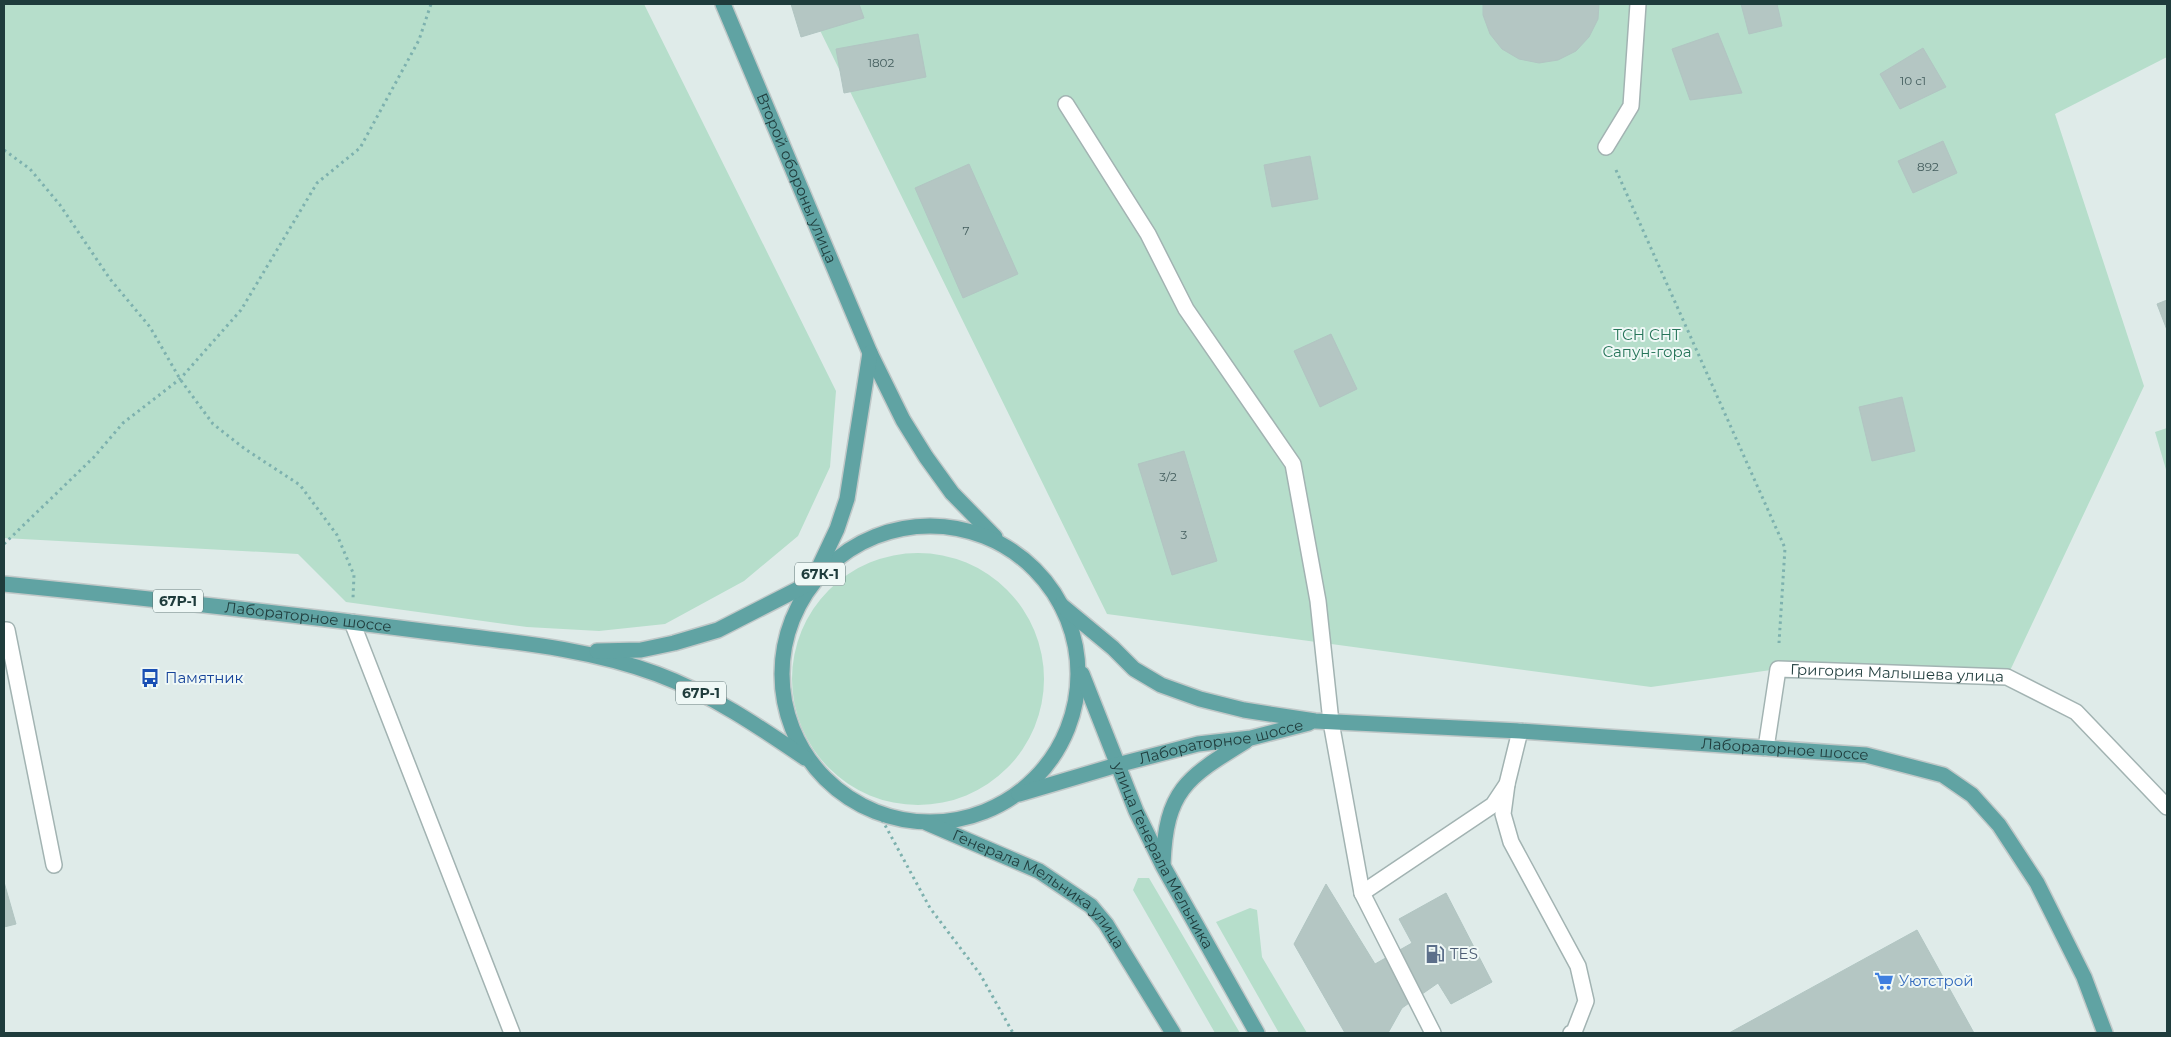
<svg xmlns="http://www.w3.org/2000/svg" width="2171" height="1037" viewBox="0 0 2171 1037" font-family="Montserrat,sans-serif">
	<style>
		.green { fill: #b6decb }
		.building { fill: #b4c6c3; stroke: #b1c5c2 }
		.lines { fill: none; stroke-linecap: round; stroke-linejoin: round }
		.minor-casing { stroke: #a2b3b2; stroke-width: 18 }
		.major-casing { stroke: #c0c8c8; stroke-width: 18 }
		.path { stroke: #7db1ae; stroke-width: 3; stroke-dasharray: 2.5 4; stroke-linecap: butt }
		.minor { stroke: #fff; stroke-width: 15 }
		.major { stroke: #60a3a3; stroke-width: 15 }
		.labels { text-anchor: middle; stroke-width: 4; stroke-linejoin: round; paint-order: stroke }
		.number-label { font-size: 12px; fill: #445e5e }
		.shield { fill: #eff8f6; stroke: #5d7474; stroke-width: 1 }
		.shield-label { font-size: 14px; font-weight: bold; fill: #1f3c3c }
		.street-label { font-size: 15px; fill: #1f3c3c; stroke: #eff8f6 }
		.park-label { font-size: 15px; fill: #27755a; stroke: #eff8f6 }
		.transit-label { font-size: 15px; fill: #164399; stroke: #eff8f6; text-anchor: start }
		.service-label { font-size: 15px; fill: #4e5e75; stroke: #eff8f6; text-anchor: start }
		.shop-label { font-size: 15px; fill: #366cbe; stroke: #eff8f6; text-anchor: start }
	</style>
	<rect width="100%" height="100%" fill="#dfebe9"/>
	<!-- green -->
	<path class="green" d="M 4,4 L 644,4 L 836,391 L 830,467 L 798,536 L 744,581 L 665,624 L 599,631 L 527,627 L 346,602 L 298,554 L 4,538 Z
		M 807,4 L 2167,4 L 2167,57 L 2055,114 L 2144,386 L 2007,677 L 1778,669 L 1651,687 L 1107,614 Z
		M 2167,428 L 2167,473 L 2155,432 Z
		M792 679a126 126 0 1 1 252 0a126 126 0 1 1-252 0Z
		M 1138,878 L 1149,878 L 1240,1033 L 1215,1033 L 1133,890 Z
		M 1250,908 L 1257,910 L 1262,957 L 1307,1033 L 1279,1033 L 1216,922 Z"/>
	<!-- building -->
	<path class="building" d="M 791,4 L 859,4 L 864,18 L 801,37 Z
		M 1483,4 L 1599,4 L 1598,19 L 1589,37 L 1576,51 L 1558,60 L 1539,63 L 1519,59 L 1502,49 L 1490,34 L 1483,15 Z
		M 1741,4 L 1777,4 L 1782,26 L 1749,34 Z
		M 1718,33 L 1742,93 L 1690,100 L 1672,49 Z
		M 918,34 L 926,77 L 844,93 L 836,49 Z
		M 1923,48 L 1946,87 L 1900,109 L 1880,74 Z
		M 1943,141 L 1957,173 L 1913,193 L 1898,161 Z
		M 1310,156 L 1318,199 L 1272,207 L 1264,165 Z
		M 969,164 L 1018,274 L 963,298 L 915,188 Z
		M 2167,300 L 2167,330 L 2157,304 Z
		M 1331,334 L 1357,389 L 1320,407 L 1294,351 Z
		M 1902,397 L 1915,451 L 1872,461 L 1859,407 Z
		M 1184,451 L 1217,561 L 1172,575 L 1138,464 Z
		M 4,882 L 16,924 L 4,927 Z
		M 1326,884 L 1375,964 L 1412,943 L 1399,919 L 1446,893 L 1492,982 L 1451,1004 L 1438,983 L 1402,1008 L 1388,1033 L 1345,1033 L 1294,944 Z
		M 1917,930 L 1974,1033 L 1729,1033 Z"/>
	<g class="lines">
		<!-- minor casing -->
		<g class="minor-casing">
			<g id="minor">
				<path d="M 1066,104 L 1148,234 L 1186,309 L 1293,464 L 1318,601 L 1331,722 L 1362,893 L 1433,1033"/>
				<path d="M 1606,147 L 1631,106 L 1638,4"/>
				<path d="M 352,622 L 512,1033"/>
				<path d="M 4,630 L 7,630 L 54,865"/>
				<path id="s1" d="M 1766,748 L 1778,669 L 2007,677 L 2076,712 L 2167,807"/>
				<path d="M 1507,784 L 1503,814 L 1511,842 L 1578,966 L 1586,1001 L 1574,1032 L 1571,1033"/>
				<path d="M 1362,893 L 1493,805 L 1507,784 L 1520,731"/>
			</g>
		</g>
		<!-- major casing -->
		<g class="major-casing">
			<g id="major">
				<path id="s2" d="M 723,4 L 870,353 L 903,420 L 926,457 L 952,493 L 995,537"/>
				<circle cx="930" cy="674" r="148"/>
				<path id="s3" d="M 4,584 C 144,598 283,613 423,631 C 501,641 582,646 657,674 C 711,694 758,726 805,758"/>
				<path id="s4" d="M 1061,605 L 1113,648 L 1134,669 L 1161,685 L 1200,699 L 1244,710 L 1315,721 L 1520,731 L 1866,755 L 1943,775 L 1972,795 L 1999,825 L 2037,883 L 2084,977 L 2105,1033"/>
				<path d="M 597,651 L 641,650 L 674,643 L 718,630 L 812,582 L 837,529 L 847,499 L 870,353"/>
				<path id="s5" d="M 1082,674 L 1136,811 L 1163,866 L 1257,1033"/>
				<path id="s6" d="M 1019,794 L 1117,765 L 1198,744 L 1251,738 L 1309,723"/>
				<path id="s7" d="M 927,823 L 1039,871 L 1091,906 L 1106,924 L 1173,1033"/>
				<path d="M 1163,864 C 1166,790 1186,778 1246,741"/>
			</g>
		</g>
		<!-- path -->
		<path class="path" d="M 4,150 L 30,169 L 60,205 L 110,279 L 150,327 L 180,379 L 213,424 L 245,449 L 300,485 L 337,535 L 354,575 L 353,598
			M 1616,170 L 1785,548 L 1779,643
			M 4,544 L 94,457 L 123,423 L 180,379 L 241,310 L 317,183 L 360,148 L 419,40 L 431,4
			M 879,814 L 930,908 L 980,974 L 1013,1033"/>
		<!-- minor -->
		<use href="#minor" class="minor"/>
		<!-- major -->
		<use href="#major" class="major"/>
	</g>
	<!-- icons -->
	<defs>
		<g id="bus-bare" transform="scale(1.5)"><path d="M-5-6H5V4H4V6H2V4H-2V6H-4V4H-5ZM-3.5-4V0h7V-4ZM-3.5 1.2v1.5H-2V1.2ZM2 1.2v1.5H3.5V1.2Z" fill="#1a4fb4" stroke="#eff8f6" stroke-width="2.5" paint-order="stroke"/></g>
		<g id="fuel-bare" transform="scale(1.5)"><path d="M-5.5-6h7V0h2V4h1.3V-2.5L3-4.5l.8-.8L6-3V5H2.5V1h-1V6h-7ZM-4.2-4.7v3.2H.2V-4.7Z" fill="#5c6f8a" stroke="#eff8f6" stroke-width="2.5" paint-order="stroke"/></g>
		<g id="supermarket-bare" transform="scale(1.5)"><path d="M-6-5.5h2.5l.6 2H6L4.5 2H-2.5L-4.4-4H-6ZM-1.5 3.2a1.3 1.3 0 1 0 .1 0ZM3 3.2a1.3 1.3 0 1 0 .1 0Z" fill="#3f7fe0" stroke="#eff8f6" stroke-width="2.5" paint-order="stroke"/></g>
	</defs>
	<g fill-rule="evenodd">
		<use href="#bus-bare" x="150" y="678"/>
		<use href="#fuel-bare" x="1435" y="954"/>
		<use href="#supermarket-bare" x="1884" y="981"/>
	</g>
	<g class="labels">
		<!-- number labels -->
		<g class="number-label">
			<text x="881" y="67">1802</text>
			<text x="1913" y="85">10 с1</text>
			<text x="1928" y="171">892</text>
			<text x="966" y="235">7</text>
			<text x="1168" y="481">3/2</text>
			<text x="1184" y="539">3</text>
		</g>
		<!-- shield labels -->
		<g class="shield">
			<rect x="795" y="562.5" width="50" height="23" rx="4"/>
			<rect x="153" y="589.5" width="50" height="23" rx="4"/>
			<rect x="676" y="681.5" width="50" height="23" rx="4"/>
		</g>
		<g class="shield-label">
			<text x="820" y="579">67К-1</text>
			<text x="178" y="606">67Р-1</text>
			<text x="701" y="698">67Р-1</text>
		</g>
		<!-- street labels -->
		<g class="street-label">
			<text dy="5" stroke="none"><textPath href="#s2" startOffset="189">Второй обороны улица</textPath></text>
			<text dy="5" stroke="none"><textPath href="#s3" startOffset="306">Лабораторное шоссе</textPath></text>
			<text dy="5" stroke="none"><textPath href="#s1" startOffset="199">Григория Малышева улица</textPath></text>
			<text dy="5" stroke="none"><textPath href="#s6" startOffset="209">Лабораторное шоссе</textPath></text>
			<text dy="5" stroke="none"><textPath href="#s4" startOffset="758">Лабораторное шоссе</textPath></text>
			<text dy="5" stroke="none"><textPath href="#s5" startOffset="199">улица Генерала Мельника</textPath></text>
			<text dy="5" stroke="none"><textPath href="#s7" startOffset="132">Генерала Мельника улица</textPath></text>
		</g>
		<!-- park labels -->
		<g class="park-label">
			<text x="1647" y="340">ТСН СНТ<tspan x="1647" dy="17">Сапун-гора</tspan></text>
		</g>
		<!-- transit labels -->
		<g class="transit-label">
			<text x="165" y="683">Памятник</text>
		</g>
		<!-- service labels -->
		<g class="service-label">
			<text x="1450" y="959">TES</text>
		</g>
		<!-- shop labels -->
		<g class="shop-label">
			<text x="1899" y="986">Уютстрой</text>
		</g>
	</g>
	<!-- border -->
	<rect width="2171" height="1037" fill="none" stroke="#1f3c3c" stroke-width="10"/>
</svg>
